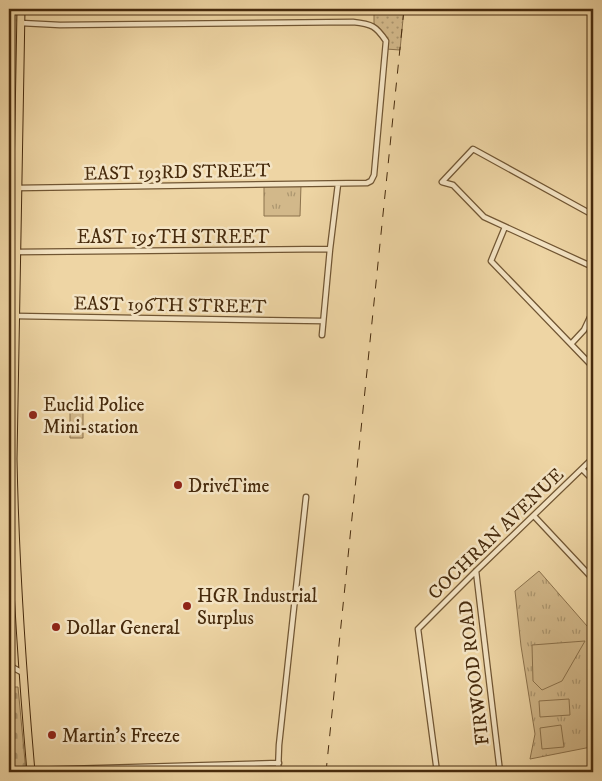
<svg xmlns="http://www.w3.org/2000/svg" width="602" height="781" viewBox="0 0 602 781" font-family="'IM FELL DW Pica',serif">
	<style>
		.grass { fill: url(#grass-dots); stroke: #8c724c }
		.forest { fill: url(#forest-firs); stroke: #8c724c }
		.cemetery { fill: url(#cemetery-stones); stroke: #8c724c }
		.park { fill: url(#park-tufts); stroke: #8c724c }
		.pitch { fill: #d2b88a; stroke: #8c724c }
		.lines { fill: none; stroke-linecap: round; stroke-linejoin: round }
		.street-casing { stroke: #715633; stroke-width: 7 }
		.primary-casing { stroke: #472b0d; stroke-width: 9 }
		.street { stroke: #f4e4c4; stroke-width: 4.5 }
		.primary { stroke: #eed5a4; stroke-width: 7 }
		.rail { stroke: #472b0d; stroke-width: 1; stroke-dasharray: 9 9; stroke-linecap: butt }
		.poi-dot { fill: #8f2418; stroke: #f4e4c4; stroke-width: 2 }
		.labels { text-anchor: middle; stroke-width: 5; stroke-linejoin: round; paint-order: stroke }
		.street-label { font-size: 19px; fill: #472b0d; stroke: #f4e4c4 }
		.poi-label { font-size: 19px; fill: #472b0d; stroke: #f4e4c4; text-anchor: start }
	</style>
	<defs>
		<pattern id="grass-dots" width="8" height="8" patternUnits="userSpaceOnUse" patternTransform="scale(1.25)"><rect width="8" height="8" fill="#d2b88a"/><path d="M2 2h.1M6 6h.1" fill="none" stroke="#ac966f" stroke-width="1.8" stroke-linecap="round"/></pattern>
		<pattern id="forest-firs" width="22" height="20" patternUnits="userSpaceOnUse" patternTransform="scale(1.25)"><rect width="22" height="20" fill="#d2b88a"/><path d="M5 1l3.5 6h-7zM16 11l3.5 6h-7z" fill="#ac966f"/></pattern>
		<pattern id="cemetery-stones" width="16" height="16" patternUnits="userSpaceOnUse" patternTransform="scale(1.25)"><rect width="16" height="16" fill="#d2b88a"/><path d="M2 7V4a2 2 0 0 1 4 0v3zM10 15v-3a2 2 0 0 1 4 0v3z" fill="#ac966f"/></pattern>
		<pattern id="park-tufts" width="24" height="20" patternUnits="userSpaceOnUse" patternTransform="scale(1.25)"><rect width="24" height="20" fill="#d2b88a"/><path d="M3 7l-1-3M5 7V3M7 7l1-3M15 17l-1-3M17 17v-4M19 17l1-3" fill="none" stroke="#ac966f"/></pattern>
	</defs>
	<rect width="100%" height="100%" fill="#eed5a4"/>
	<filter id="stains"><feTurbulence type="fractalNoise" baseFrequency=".004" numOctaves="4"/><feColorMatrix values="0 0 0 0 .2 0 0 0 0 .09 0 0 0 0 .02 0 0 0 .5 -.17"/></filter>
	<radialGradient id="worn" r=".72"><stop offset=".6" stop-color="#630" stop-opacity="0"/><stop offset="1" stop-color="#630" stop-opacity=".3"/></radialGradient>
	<!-- grass -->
	<path class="grass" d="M 374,9 L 404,9 L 400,50 L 386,49 L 386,41 L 374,27 Z"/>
	<!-- forest -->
	<path class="forest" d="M 9,9 L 21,9 L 19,113 L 9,113 Z"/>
	<!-- cemetery -->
	<path class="cemetery" d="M 9,687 L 18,687 L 26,772 L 9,772 Z"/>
	<!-- park -->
	<path class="park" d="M 264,185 L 301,185 L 300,216 L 264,216 Z
		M 539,571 L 587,626 L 593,630 L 593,741 L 591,747 L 530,759 L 535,734 L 521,646 L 515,591 Z"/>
	<!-- pitch -->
	<path class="pitch" d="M 70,406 L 83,406 L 83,438 L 70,438 Z
		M 585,641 L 562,681 L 542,690 L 533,681 L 532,645 Z
		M 569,699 L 570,715 L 540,717 L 539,701 Z
		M 561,725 L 564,747 L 542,749 L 540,728 Z"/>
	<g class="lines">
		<!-- street casing -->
		<g class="street-casing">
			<path id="street" d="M 17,188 L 367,183 L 371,181 L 374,175 L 386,41 C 376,26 372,24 353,22 L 60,25 L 21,23
				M 593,215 L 473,149 L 442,182 L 453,185 L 484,217 L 593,267
				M 505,227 L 491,261 L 593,367
				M 17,252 L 330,249
				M 16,316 L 323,321
				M 322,335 L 330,249 L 338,184
				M 571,344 L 584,330 L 593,311
				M 582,469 L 593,480
				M 534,516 L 593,579
				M 476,571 L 500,772
				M 9,643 L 12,667 L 23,673
				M 31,770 L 279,763
				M 278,772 L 279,745 L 306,497
				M 437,772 L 418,629 L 476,571 L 593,458"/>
		</g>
		<!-- primary casing -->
		<g class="primary-casing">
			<path id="primary" d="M 21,9 L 13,459 C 15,564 22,668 31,772"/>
		</g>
		<!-- street -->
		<use href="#street" class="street"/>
		<!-- primary -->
		<use href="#primary" class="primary"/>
		<!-- rail -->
		<path class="rail" d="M 326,772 L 404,9"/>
	</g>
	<!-- markers -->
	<g class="poi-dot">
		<circle cx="33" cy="415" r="5"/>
		<circle cx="178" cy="485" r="5"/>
		<circle cx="187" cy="606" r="5"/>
		<circle cx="56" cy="627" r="5"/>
		<circle cx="52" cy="735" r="5"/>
	</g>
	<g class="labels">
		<!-- street labels -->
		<g class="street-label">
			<text transform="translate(177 171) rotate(-1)" y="7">EAST 193RD STREET</text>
			<text x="173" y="243">EAST 195TH STREET</text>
			<text transform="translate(170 304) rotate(1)" y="7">EAST 196TH STREET</text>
			<text transform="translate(495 533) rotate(-44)" y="7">COCHRAN AVENUE</text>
			<text transform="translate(473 673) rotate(-97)" y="7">FIRWOOD ROAD</text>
		</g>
		<!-- poi labels -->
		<g class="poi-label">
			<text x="43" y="411">Euclid Police<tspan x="43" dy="22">Mini-station</tspan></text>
			<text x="188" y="492">DriveTime</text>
			<text x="197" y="602">HGR Industrial<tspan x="197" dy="22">Surplus</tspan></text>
			<text x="66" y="634">Dollar General</text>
			<text x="62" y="742">Martin's Freeze</text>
		</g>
	</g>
	<!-- margin -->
	<rect width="602" height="781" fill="none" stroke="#eed5a4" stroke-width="30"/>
	<rect x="10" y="10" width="582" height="761" fill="none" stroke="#472b0d" stroke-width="2.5"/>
	<rect x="15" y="15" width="572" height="751" fill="none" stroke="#472b0d"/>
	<rect width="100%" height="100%" filter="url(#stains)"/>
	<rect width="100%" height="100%" fill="url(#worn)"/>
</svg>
